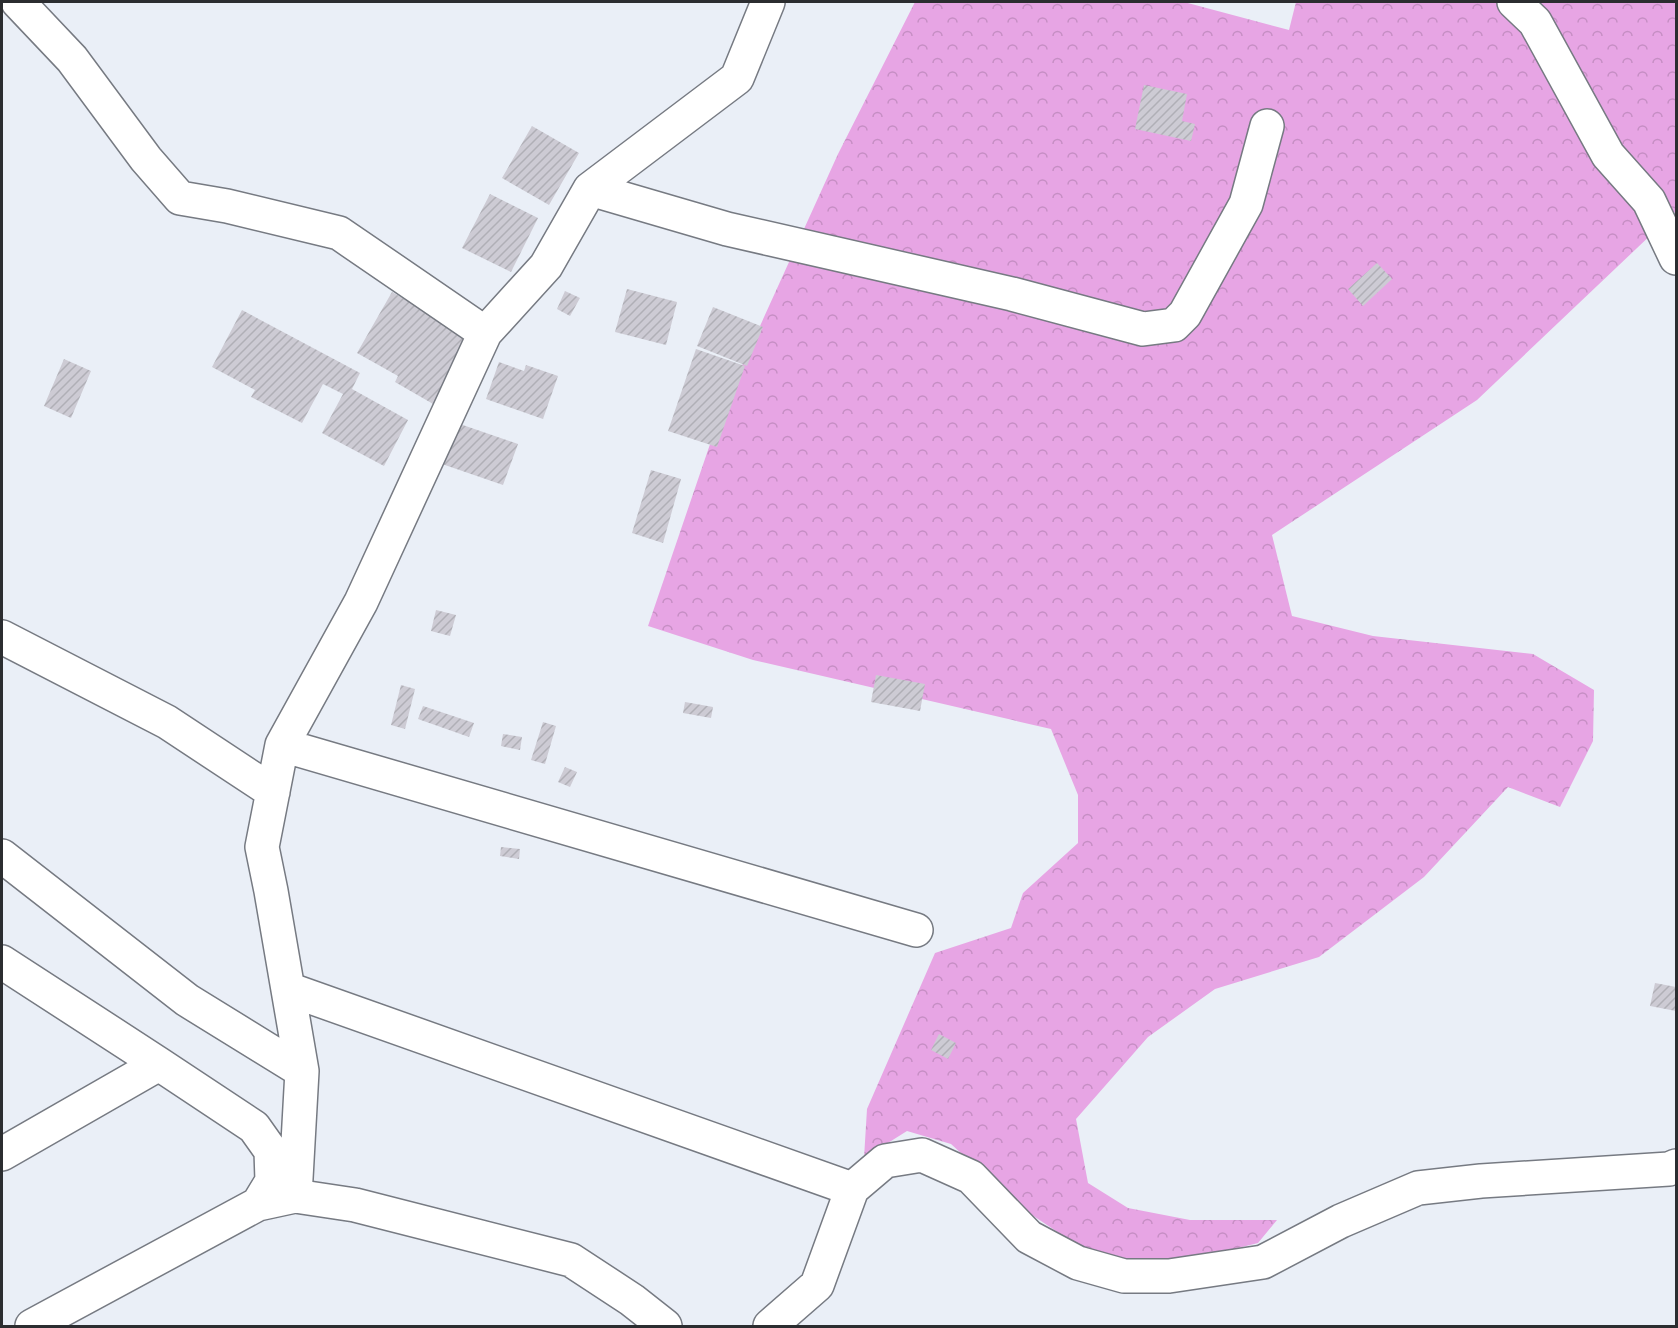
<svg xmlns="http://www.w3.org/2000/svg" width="1678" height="1328" viewBox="0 0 1678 1328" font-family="Cabin,sans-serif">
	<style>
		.forest { fill: url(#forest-crowns) }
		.building { fill: url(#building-hatch) }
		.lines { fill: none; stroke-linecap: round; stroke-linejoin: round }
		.minor-casing { stroke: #767a82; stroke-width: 36 }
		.minor { stroke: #fff; stroke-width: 33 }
	</style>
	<defs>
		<pattern id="forest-crowns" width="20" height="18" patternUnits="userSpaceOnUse" patternTransform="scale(1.5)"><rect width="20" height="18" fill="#e7a5e4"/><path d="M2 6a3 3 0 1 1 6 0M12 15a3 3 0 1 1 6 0" fill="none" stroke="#c68ec4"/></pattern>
		<pattern id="building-hatch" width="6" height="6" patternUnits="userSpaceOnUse" patternTransform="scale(1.5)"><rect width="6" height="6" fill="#cdcbd4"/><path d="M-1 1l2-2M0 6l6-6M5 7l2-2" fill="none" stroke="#b0afb6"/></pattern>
	</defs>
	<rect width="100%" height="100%" fill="#eaeff7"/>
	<!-- forest -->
	<path class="forest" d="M 915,2 L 1184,2 L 1289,30 L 1296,2 L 1676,2 L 1676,211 L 1477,400 L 1272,535 L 1292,616 L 1373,636 L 1533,654 L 1594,690 L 1593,741 L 1560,807 L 1508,787 L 1424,877 L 1319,957 L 1215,989 L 1148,1037 L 1076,1119 L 1088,1183 L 1128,1208 L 1190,1220 L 1277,1220 L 1258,1243 L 1206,1256 L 1153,1260 L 1112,1259 L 1086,1251 L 1020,1207 L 951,1144 L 907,1131 L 864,1158 L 867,1109 L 935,953 L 1011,928 L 1023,893 L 1078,843 L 1078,795 L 1051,729 L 753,660 L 648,626 L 721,412 L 838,154 Z"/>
	<!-- building -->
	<path class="building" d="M 1144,85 L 1187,94 L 1182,121 L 1195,124 L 1191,141 L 1135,129 Z
		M 532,126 L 579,153 L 549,205 L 502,178 Z
		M 490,194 L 538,218 L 511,272 L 462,248 Z
		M 1377,263 L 1392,279 L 1363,306 L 1348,289 Z
		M 627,289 L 677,302 L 666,345 L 615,332 Z
		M 565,291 L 580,298 L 570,316 L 557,309 Z
		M 392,292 L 478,341 L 440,408 L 395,382 L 398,376 L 357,353 Z
		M 713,307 L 763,327 L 747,366 L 697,346 Z
		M 242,310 L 360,373 L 352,389 L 408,420 L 384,466 L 322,433 L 343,394 L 323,384 L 302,423 L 251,397 L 255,390 L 212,367 Z
		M 696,349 L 745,366 L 717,447 L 668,431 Z
		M 64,359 L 91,371 L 71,418 L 44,406 Z
		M 499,362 L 524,371 L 526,365 L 558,376 L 543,419 L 486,399 Z
		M 457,423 L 518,444 L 503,485 L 442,464 Z
		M 651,470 L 681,479 L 663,543 L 632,533 Z
		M 436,610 L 456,615 L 450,636 L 431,631 Z
		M 876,675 L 925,684 L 920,711 L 871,702 Z
		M 401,685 L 415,689 L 405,729 L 391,725 Z
		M 685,702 L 713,707 L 711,718 L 683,713 Z
		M 423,706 L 474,723 L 469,737 L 418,719 Z
		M 543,722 L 556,726 L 545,764 L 531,760 Z
		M 503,734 L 522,737 L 520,750 L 501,746 Z
		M 565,767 L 577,772 L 570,787 L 558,782 Z
		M 501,847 L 520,849 L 519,859 L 500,856 Z
		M 1655,983 L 1676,987 L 1676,1011 L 1650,1006 Z
		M 939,1034 L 956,1043 L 948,1059 L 931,1050 Z"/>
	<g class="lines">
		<!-- minor casing -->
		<g class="minor-casing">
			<path id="minor" d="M 18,2 L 72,59 L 146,159 L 180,198 L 227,206 L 339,233 L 485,333
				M 1514,2 L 1535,22 L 1608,155 L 1649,201 L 1676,258
				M 590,189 L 727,229 L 1012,294 L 1143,329 L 1174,325 L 1185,314 L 1246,204 L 1267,126
				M 2,637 L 167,722 L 273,792
				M 282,745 L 916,930
				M 2,856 L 187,1000 L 302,1071
				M 2,962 L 159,1064 L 254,1127 L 271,1151 L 272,1181 L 258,1204
				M 288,989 L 852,1189
				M 2,1154 L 159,1064
				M 295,1196 L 302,1071 L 271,891 L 262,847 L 282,745 L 361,602 L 485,333 L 546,266 L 590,189 L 737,78 L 768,2
				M 32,1326 L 258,1204 L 295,1196 L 355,1205 L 571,1260 L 632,1300 L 665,1326
				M 770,1326 L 817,1285 L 852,1189 L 885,1161 L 922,1155 L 971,1177 L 1029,1237 L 1078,1263 L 1124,1276 L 1169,1276 L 1263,1262 L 1341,1221 L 1418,1188 L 1481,1181 L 1669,1169 L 1676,1166"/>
		</g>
		<!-- minor -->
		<use href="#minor" class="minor"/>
	</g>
	<!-- border -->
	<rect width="1678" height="1328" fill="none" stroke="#2b2d30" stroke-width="6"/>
</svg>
